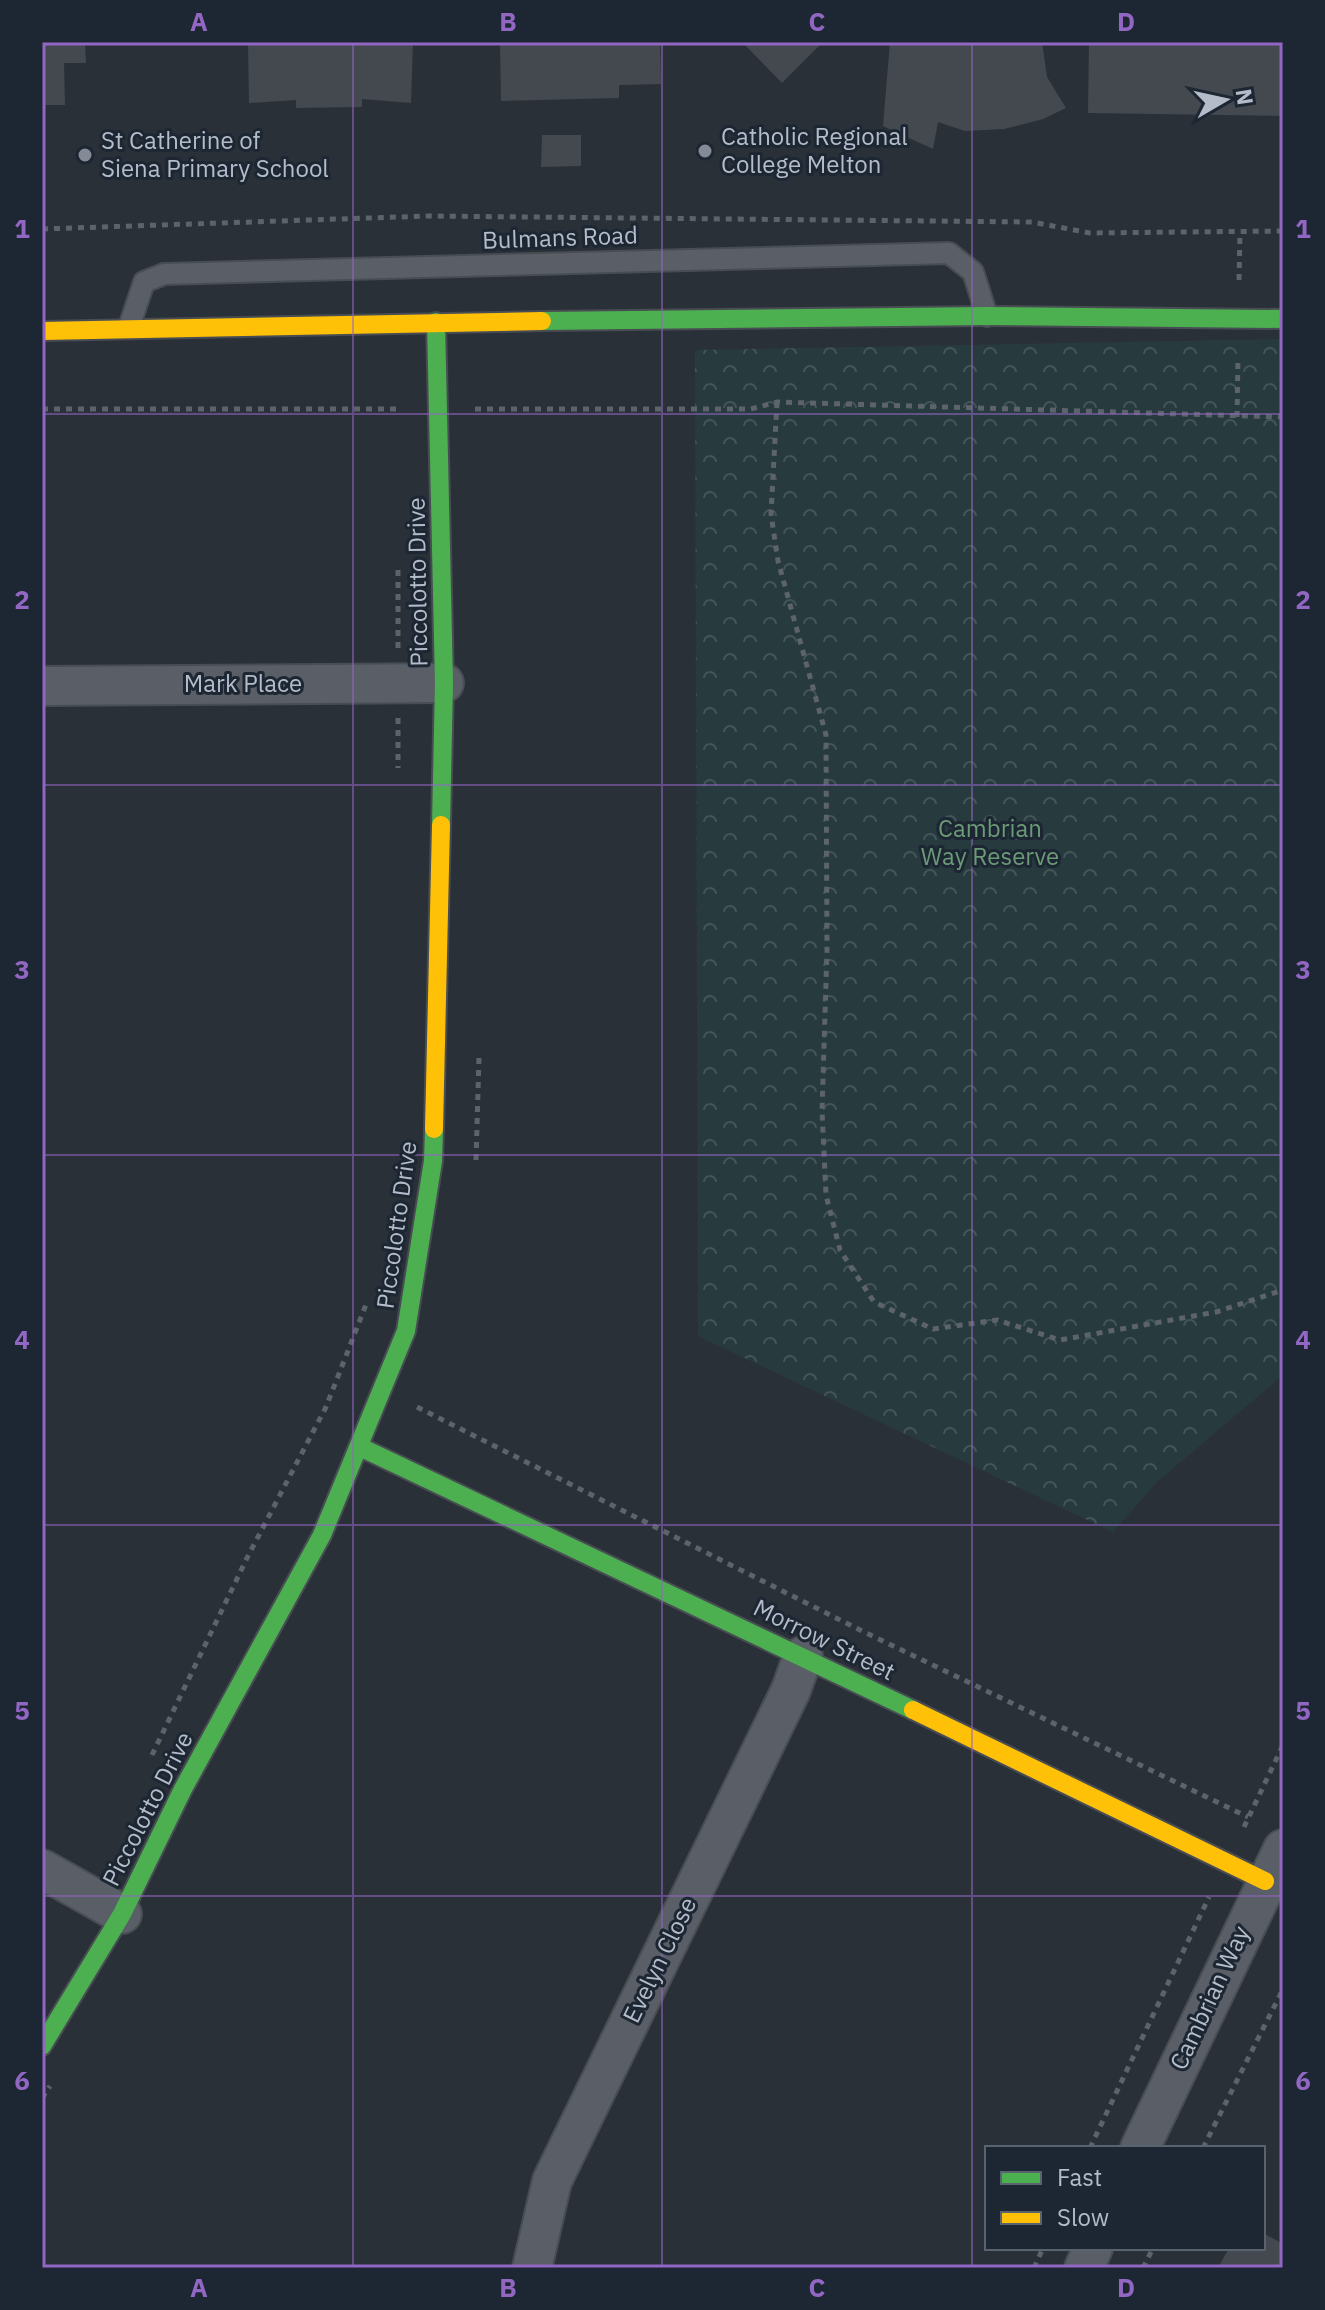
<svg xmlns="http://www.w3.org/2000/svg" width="1325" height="2310" viewBox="0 0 1325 2310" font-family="'IBM Plex Sans',sans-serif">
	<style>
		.forest { fill: url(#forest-crowns) }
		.building { fill: #444950 }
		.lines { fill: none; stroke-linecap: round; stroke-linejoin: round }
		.lane-casing { stroke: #484c53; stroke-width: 24 }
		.street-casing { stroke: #484c53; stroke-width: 42 }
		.fast-casing { stroke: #484c53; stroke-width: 22 }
		.slow-casing { stroke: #484c53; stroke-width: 22 }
		.path { stroke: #5d636a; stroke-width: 5; stroke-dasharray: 6 6; stroke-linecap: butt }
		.lane { stroke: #5a5e66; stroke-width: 20 }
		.street { stroke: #5a5e66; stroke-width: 38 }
		.fast { stroke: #4caf50; stroke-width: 18 }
		.slow { stroke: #ffc107; stroke-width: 18 }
		.grid { fill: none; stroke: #9266c3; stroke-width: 2; stroke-opacity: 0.55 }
		.poi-dot { fill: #848b96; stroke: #1d2633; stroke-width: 3 }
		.labels { text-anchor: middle; stroke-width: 6; stroke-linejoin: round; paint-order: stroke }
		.poi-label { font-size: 24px; fill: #b4bcc9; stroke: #1d2633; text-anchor: start }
		.street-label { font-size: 24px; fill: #b4bcc9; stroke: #1d2633 }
		.park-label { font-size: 24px; fill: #6b9a76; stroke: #1d2633 }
		.neatline { fill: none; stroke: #9266c3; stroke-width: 3 }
		.grid-label { font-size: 26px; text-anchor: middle; font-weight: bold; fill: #9266c3 }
	</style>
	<defs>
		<pattern id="forest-crowns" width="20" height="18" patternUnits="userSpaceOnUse" patternTransform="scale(2)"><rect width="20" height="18" fill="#273a3e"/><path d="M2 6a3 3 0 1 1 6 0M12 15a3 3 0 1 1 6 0" fill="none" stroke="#445559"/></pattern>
	</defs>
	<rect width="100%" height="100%" fill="#2a3038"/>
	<!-- forest -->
	<path class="forest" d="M 1283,339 L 1283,1375 L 1156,1483 L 1113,1532 L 698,1336 L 695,350 Z"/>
	<!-- building -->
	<path class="building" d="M 42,42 L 85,42 L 86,63 L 64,63 L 65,105 L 42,105 Z
		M 248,42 L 413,42 L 411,103 L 362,99 L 362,107 L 296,108 L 296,100 L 249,103 Z
		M 500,42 L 660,42 L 661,84 L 619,85 L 619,98 L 501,101 Z
		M 742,42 L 823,42 L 782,83 Z
		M 890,42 L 1042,42 L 1047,77 L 1066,108 L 1043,119 L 1004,129 L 965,131 L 938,122 L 933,149 L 883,126 Z
		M 1089,42 L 1283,42 L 1283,116 L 1088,113 Z
		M 542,135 L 581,135 L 581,166 L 541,167 Z
		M 1263,2233 L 1283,2244 L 1283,2268 L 1218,2268 L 1229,2248 L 1263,2248 Z"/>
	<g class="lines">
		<!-- lane casing -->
		<g class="lane-casing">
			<path id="lane" d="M 129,327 L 144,282 L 164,274 L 949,253 L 973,272 L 987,316"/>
		</g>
		<!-- street casing -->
		<g class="street-casing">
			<path id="street" d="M 42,686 L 444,683
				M 42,1869 L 122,1914
				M 1140,2148 L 1283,1849
				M 532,2268 L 552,2181 L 791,1690 L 803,1656
				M 1084,2268 L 1093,2248"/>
		</g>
		<!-- fast casing -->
		<g class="fast-casing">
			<path id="fast" d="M 542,321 L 987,316 L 1283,319
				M 436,322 L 444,683 L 441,825
				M 360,1447 L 913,1710
				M 42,2046 L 122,1914 L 183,1789 L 322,1535 L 406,1331 L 433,1161 L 434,1129"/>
		</g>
		<!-- slow casing -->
		<g class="slow-casing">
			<path id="slow" d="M 42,331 L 542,321
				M 434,1129 L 441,825
				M 913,1710 L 1265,1881"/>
		</g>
		<!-- path -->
		<path class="path" d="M 42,229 L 428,216 L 1032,222 L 1090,233 L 1283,231
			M 1239,280 L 1240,232
			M 777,402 L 771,514 L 778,561 L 826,735 L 827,950 L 822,1111 L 826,1195 L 840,1250 L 874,1302 L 933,1329 L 997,1320 L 1060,1340 L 1216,1312 L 1283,1290
			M 42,409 L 401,409
			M 475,409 L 751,409 L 777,402 L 1283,417
			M 1237,417 L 1238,358
			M 398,570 L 398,648
			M 398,718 L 398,768
			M 476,1160 L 479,1058
			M 417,1407 L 858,1629 L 1248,1817
			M 152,1755 L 248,1556 L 326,1407 L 367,1302
			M 1244,1827 L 1283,1745
			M 42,2098 L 50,2086
			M 1090,2148 L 1209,1897
			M 1203,2148 L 1283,1989
			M 1034,2268 L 1043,2248
			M 1143,2268 L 1153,2248"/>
		<!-- lane -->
		<use href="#lane" class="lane"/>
		<!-- street -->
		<use href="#street" class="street"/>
		<!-- fast -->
		<use href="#fast" class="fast"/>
		<!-- slow -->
		<use href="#slow" class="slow"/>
	</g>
	<!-- grid -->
	<path class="grid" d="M 353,42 L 353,2268M 662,42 L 662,2268M 972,42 L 972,2268M 42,414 L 1283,414M 42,785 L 1283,785M 42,1155 L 1283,1155M 42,1525 L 1283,1525M 42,1896 L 1283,1896"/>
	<!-- markers -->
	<g class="poi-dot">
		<circle cx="705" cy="151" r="8"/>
		<circle cx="85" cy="155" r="8"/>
	</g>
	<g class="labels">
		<!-- poi labels -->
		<g class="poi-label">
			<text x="721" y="145">Catholic Regional<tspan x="721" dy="28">College Melton</tspan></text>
			<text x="101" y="149">St Catherine of<tspan x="101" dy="28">Siena Primary School</tspan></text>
		</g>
		<!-- street labels -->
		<g class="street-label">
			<text transform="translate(560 238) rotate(-2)" y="8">Bulmans Road</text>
			<text transform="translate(418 582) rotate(-91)" y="8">Piccolotto Drive</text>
			<text x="243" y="692">Mark Place</text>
			<text transform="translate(397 1225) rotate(-82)" y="8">Piccolotto Drive</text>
			<text transform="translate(824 1640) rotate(26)" y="8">Morrow Street</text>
			<text transform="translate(148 1809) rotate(-63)" y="8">Piccolotto Drive</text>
			<text transform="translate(660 1960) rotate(-64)" y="8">Evelyn Close</text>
			<text transform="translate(1210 1998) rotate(-65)" y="8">Cambrian Way</text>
		</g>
		<!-- park labels -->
		<g class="park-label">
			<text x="990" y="837">Cambrian<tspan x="990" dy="28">Way Reserve</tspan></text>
		</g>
	</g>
	<!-- border -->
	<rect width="1325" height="2310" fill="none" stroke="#1d2633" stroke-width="88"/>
	<!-- legend -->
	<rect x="985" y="2146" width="280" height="104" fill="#1d2633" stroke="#59626f" stroke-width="2"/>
	<rect x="1001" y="2172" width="40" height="12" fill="#4caf50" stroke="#59626f" stroke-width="2"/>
	<text x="1057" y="2186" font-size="24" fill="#b4bcc9">Fast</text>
	<rect x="1001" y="2212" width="40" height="12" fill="#ffc107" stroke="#59626f" stroke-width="2"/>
	<text x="1057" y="2226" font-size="24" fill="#b4bcc9">Slow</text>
	<!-- north arrow -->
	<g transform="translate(1225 100) rotate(81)" stroke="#1d2633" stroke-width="6" paint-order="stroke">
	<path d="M0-6L14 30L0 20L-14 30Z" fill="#b4bcc9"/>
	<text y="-12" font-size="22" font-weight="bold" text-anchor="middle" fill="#b4bcc9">N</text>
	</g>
	<rect x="44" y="44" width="1237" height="2222" class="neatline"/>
	<g class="grid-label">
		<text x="199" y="31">A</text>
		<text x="508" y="31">B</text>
		<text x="817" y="31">C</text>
		<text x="1126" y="31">D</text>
		<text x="22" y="238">1</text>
		<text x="1303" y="238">1</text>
		<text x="22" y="609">2</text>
		<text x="1303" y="609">2</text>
		<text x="22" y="979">3</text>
		<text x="1303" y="979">3</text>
		<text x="22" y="1349">4</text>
		<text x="1303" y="1349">4</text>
		<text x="22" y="1720">5</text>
		<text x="1303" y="1720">5</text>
		<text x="22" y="2090">6</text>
		<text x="1303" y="2090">6</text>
		<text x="199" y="2297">A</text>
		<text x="508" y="2297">B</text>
		<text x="817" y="2297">C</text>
		<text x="1126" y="2297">D</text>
	</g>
</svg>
